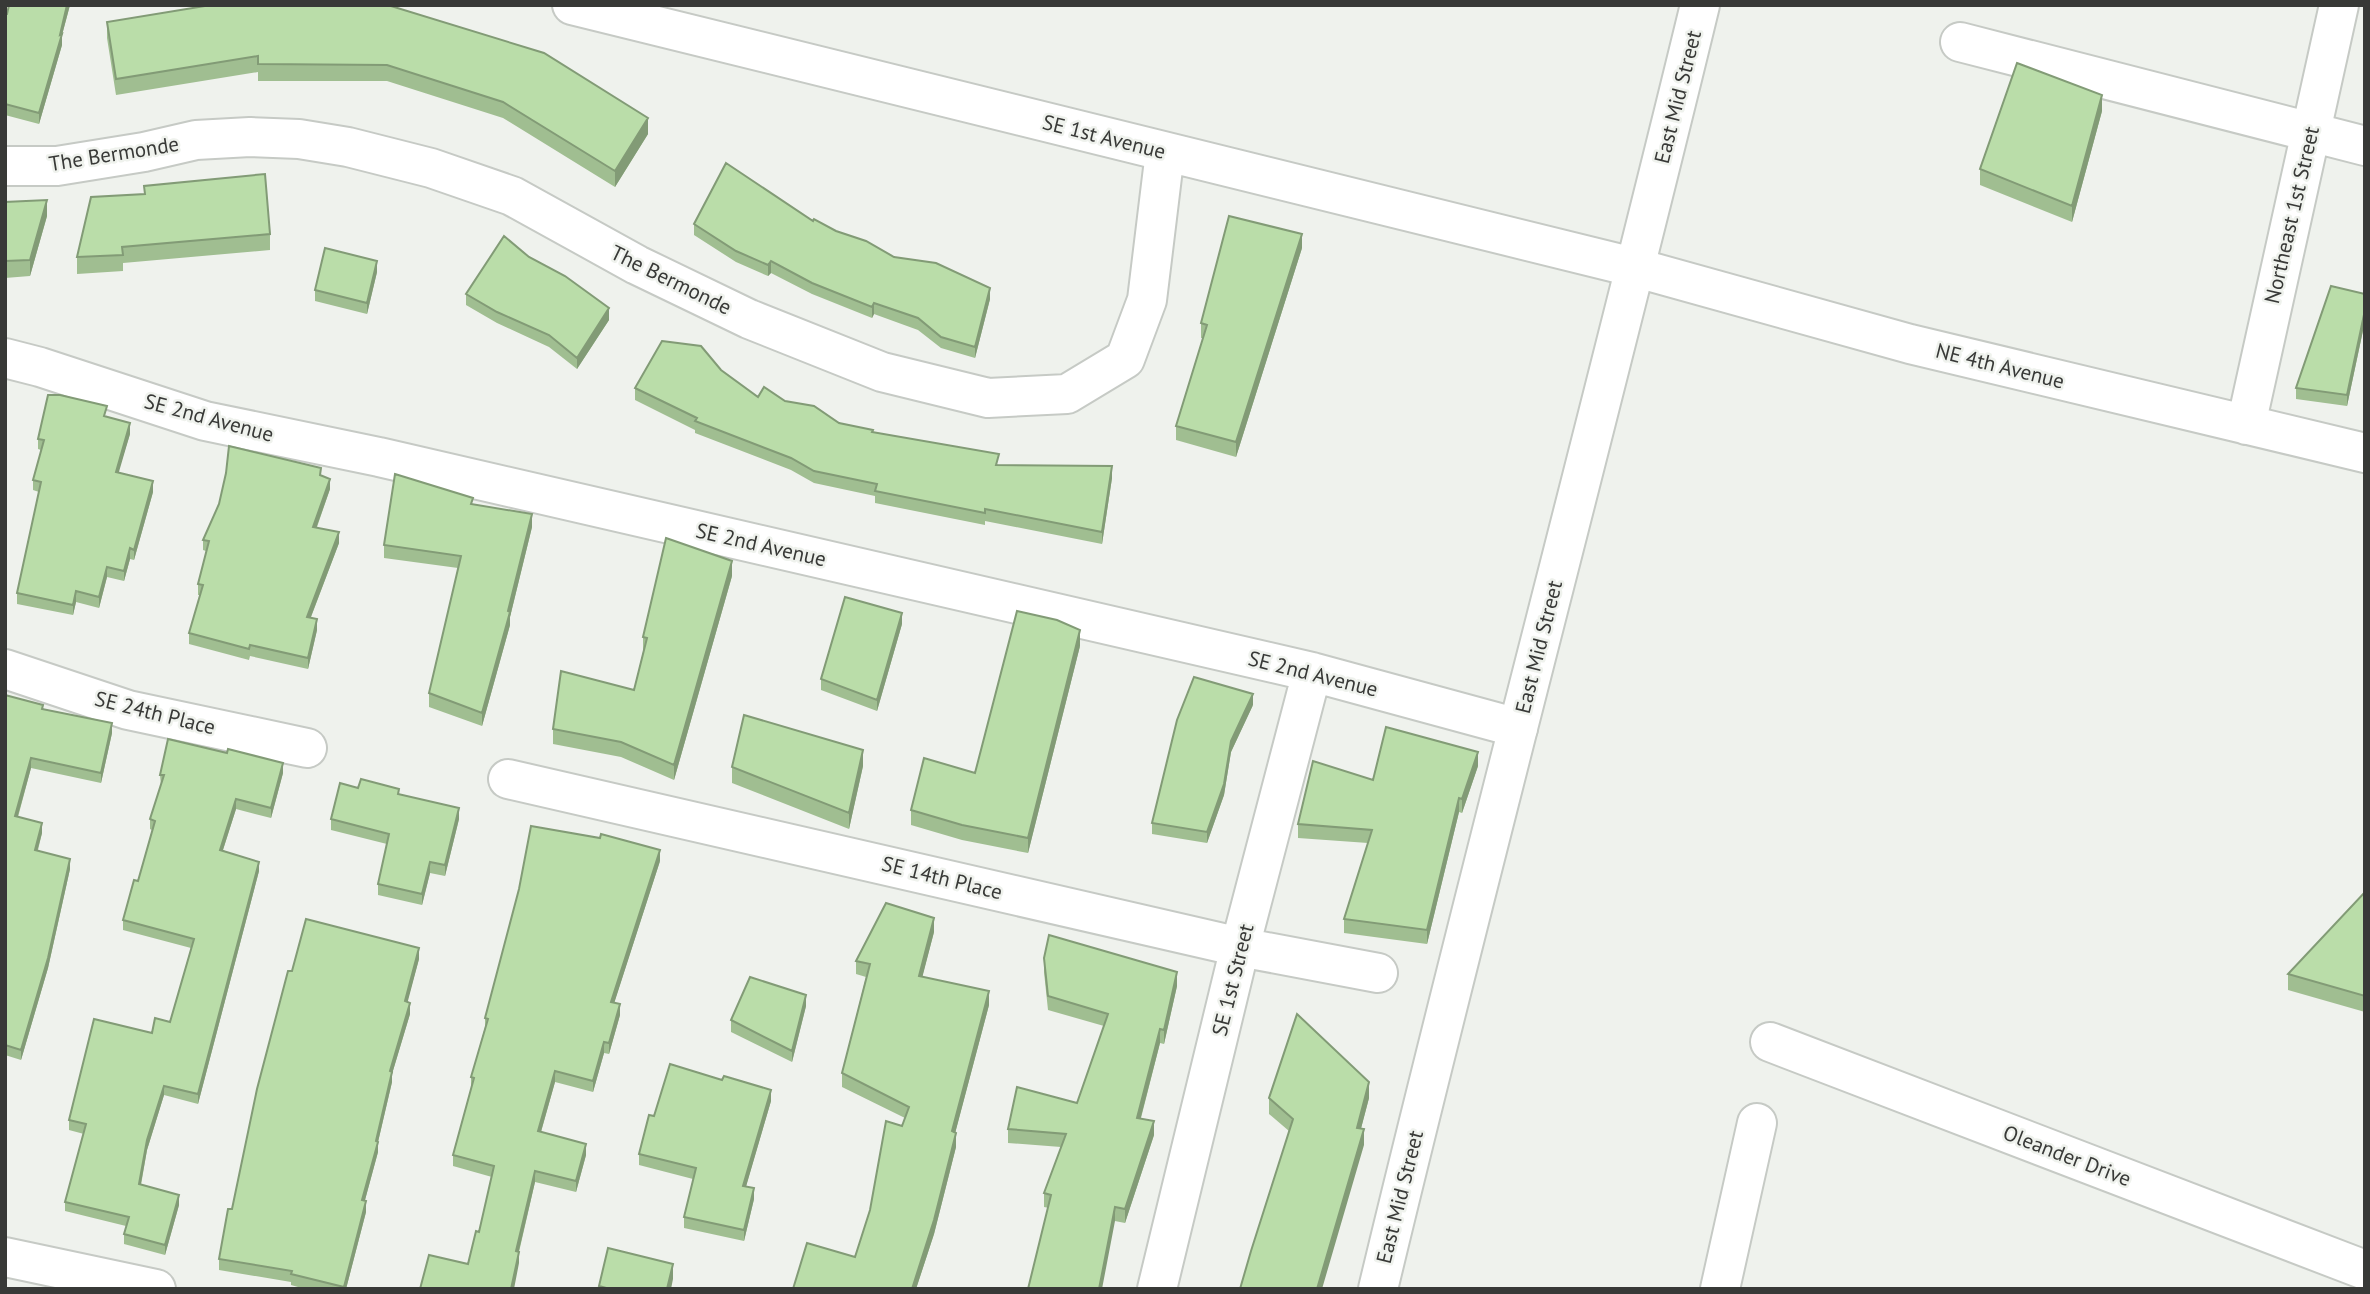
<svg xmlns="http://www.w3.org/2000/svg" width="2370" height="1294" viewBox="0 0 2370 1294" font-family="'PT Sans',sans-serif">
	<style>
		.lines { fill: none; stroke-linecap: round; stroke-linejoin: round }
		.minor-casing { stroke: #c6cac5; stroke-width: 42 }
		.tertiary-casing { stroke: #c6cac5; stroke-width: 42 }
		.minor { stroke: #fff; stroke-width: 38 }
		.tertiary { stroke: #fff; stroke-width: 38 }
		.wall { fill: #a0be91 }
		.shaded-wall { fill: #829b76 }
		.building { fill: #badda9; stroke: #829b76; stroke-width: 2 }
		.labels { text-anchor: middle; stroke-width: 5; stroke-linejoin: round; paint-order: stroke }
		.street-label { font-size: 21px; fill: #383937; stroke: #eff2ed }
	</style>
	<rect width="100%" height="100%" fill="#eff2ed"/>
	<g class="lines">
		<!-- minor casing -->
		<g class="minor-casing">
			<path id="minor" d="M 572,5 L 1637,268 L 1910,344 L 2365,453
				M 1960,42 L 2365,146
				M 5,166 L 57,166 L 144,152 L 196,140 L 250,137 L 299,139 L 348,147 L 431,168 L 512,196 L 637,265 L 749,319 L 882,372 L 988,398 L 1067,394 L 1125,359 L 1147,300 L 1165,152
				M 5,358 L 40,367 L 205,421 L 379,457 L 1312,672 L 1518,728
				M 2246,425 L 2339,5
				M 5,669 L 128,710 L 307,748
				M 508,779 L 1240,947 L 1378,973
				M 1770,1042 L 2365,1270
				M 5,1257 L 156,1289
				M 1157,1289 L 1240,947 L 1312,672
				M 1720,1289 L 1757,1123"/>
		</g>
		<!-- tertiary casing -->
		<g class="tertiary-casing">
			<path id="tertiary" d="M 1378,1289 C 1481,860 1596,434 1700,5"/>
		</g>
		<!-- minor -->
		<use href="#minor" class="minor"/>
		<!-- tertiary -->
		<use href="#tertiary" class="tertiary"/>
	</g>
	<!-- wall -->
	<path class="wall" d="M 9,5 L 70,5 L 62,35 L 62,45 L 39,124 L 5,115 L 5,14 L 7,14 Z
		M 211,5 L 648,134 L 615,187 L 503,118 L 387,81 L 258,81 L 258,72 L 116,95 L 107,38 L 107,22 Z
		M 2102,111 L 2072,222 L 1980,185 L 1980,169 Z
		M 144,186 L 270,234 L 270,250 L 123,263 L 123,271 L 77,274 L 77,257 L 144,194 Z
		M 5,202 L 47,216 L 30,276 L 5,278 Z
		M 813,221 L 990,299 L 975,358 L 941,348 L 918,330 L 874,314 L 872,318 L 812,294 L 771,273 L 768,276 L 736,262 L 694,235 L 694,224 Z
		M 1302,248 L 1236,457 L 1176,440 L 1176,426 L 1203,338 L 1201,338 L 1201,323 Z
		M 529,257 L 609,320 L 577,369 L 549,347 L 497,323 L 466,305 L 466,294 Z
		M 377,272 L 367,314 L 315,301 L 315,290 Z
		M 2365,294 L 2365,321 L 2347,406 L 2296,399 L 2296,388 Z
		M 721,370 L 758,397 L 785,401 L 839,423 L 873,432 L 999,465 L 1112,478 L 1102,544 L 985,521 L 985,525 L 875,503 L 875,496 L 814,483 L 791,470 L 695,433 L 695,430 L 635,400 L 635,388 Z
		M 106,417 L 130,434 L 118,472 L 153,492 L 134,560 L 130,559 L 124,581 L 107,577 L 99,608 L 76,602 L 73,615 L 17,604 L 17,593 L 39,492 L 33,490 L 33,480 L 41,450 L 38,449 L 38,439 Z
		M 321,476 L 330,489 L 317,527 L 339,543 L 311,617 L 317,630 L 308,669 L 250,656 L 249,660 L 189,644 L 189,633 L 200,595 L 198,595 L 198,584 L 206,551 L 203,550 L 203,540 Z
		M 473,505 L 532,527 L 510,617 L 510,625 L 482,726 L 429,707 L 429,693 L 458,568 L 384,558 L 384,545 Z
		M 732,576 L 674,780 L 621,757 L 553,744 L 553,729 L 634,690 L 643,652 L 643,637 Z
		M 902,624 L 877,711 L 821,690 L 821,679 Z
		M 1080,646 L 1028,853 L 962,840 L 911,825 L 911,810 L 975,773 Z
		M 5,695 L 112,733 L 101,783 L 31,768 L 18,817 L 42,833 L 38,850 L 70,869 L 48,968 L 21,1060 L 5,1055 Z
		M 1253,705 L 1231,752 L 1224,795 L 1207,843 L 1152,834 L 1152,823 Z
		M 863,766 L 849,829 L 732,783 L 732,767 Z
		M 1478,766 L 1462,813 L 1459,812 L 1427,944 L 1344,933 L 1344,919 L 1368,843 L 1298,838 L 1298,824 L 1373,780 Z
		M 283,773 L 271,818 L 236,809 L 223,850 L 259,871 L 198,1104 L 164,1095 L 147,1150 L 141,1185 L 179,1205 L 165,1255 L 124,1244 L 124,1234 L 126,1226 L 65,1211 L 65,1202 L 84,1134 L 69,1130 L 69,1120 L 152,1033 L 170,1022 L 191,948 L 123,930 L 123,920 L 138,881 L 152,830 L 150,829 L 150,819 L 161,785 L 160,775 Z
		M 358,788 L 399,794 L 459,819 L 445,876 L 430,873 L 422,905 L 378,895 L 378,884 L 387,844 L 331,830 L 331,819 Z
		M 660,861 L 614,1003 L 620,1015 L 609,1054 L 604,1053 L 593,1092 L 555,1082 L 541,1132 L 586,1155 L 576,1192 L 535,1182 L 519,1252 L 519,1263 L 468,1264 L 479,1232 L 492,1177 L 453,1166 L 453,1155 L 471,1088 L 471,1077 L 485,1027 L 485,1018 Z
		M 2365,892 L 2365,1012 L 2288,990 L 2288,974 Z
		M 934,932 L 922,977 L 989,1005 L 955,1133 L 956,1147 L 934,1234 L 916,1289 L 793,1289 L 855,1257 L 905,1118 L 842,1087 L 842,1073 L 866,977 L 856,974 L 856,961 Z
		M 1044,958 L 1177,986 L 1164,1044 L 1160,1043 L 1141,1118 L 1154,1135 L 1125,1223 L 1044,1207 L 1044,1193 L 1061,1147 L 1008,1143 L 1008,1129 L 1077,1103 L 1104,1026 L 1048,1010 L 1044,972 Z
		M 419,959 L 407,1002 L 410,1014 L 392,1074 L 392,1082 L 378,1142 L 378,1152 L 365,1200 L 366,1212 L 346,1289 L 305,1289 L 291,1285 L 291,1282 L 219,1270 L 219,1259 L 292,971 Z
		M 806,1006 L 792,1062 L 731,1032 L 731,1020 Z
		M 1269,1098 L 1369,1098 L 1361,1128 L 1364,1145 L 1289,1131 L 1269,1114 Z
		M 771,1101 L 746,1186 L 754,1199 L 744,1241 L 684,1228 L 684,1217 L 693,1179 L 639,1165 L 639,1154 L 654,1116 Z"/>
	<!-- shaded-wall -->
	<path class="shaded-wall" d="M 67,5 L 70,5 L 62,35 L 62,45 L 39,124 L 39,113 Z
		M 2102,95 L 2102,111 L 2072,222 L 2072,206 Z
		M 648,118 L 648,134 L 615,187 L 615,171 Z
		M 47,200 L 47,216 L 30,276 L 30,260 Z
		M 1302,234 L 1302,248 L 1236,457 L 1236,442 Z
		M 377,261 L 377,272 L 367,314 L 367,303 Z
		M 771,261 L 771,273 L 768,276 L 768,265 Z
		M 990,288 L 990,299 L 975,358 L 975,347 Z
		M 874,303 L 874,314 L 872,318 L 872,307 Z
		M 609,308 L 609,320 L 577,369 L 577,358 Z
		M 2365,310 L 2365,321 L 2347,406 L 2347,395 Z
		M 130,423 L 130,434 L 116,482 L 116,472 Z
		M 1112,466 L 1112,478 L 1102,544 L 1102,532 Z
		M 330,479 L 330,489 L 313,537 L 313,527 Z
		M 153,481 L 153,492 L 134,560 L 134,550 Z
		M 532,514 L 532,527 L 510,617 L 510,625 L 482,726 L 482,713 Z
		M 339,532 L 339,543 L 307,627 L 307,617 Z
		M 130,548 L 130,559 L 124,581 L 124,571 Z
		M 732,561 L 732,576 L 674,780 L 674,765 Z
		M 107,567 L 107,577 L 99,608 L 99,597 Z
		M 76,591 L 76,602 L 73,615 L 73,605 Z
		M 902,613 L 902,624 L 877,711 L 877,700 Z
		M 317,619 L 317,630 L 308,669 L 308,658 Z
		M 1080,630 L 1080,646 L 1028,853 L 1028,838 Z
		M 1253,694 L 1253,705 L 1231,752 L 1224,795 L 1207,843 L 1207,832 L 1231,741 Z
		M 112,723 L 112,733 L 101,783 L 101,773 Z
		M 863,750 L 863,766 L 849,829 L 849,813 Z
		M 1478,752 L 1478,766 L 1462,813 L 1462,799 Z
		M 31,758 L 31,768 L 15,826 L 15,816 Z
		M 283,763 L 283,773 L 271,818 L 271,808 Z
		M 1459,798 L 1459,812 L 1427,944 L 1427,930 Z
		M 236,799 L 236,809 L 220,859 L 220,850 Z
		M 459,808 L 459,819 L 445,876 L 445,865 Z
		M 42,823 L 42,833 L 35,859 L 35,850 Z
		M 660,850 L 660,861 L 611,1013 L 611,1002 Z
		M 70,859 L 70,869 L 48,968 L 21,1060 L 21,1050 Z
		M 259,862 L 259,871 L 198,1104 L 198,1094 Z
		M 430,862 L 430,873 L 422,905 L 422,894 Z
		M 934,918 L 934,932 L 919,990 L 919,976 Z
		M 419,948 L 419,959 L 405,1012 L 405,1001 Z
		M 1177,972 L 1177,986 L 1164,1044 L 1164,1030 Z
		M 989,991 L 989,1005 L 952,1145 L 952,1131 Z
		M 806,995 L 806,1006 L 792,1062 L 792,1051 Z
		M 410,1003 L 410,1014 L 392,1074 L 392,1082 L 378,1142 L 378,1152 L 362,1211 L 362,1200 L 390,1071 Z
		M 620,1004 L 620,1015 L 609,1054 L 609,1043 Z
		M 1160,1029 L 1160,1043 L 1137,1132 L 1137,1118 Z
		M 604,1042 L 604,1053 L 593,1092 L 593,1081 Z
		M 555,1071 L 555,1082 L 538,1142 L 538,1131 Z
		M 1369,1082 L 1369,1098 L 1357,1144 L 1357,1128 Z
		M 164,1086 L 164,1095 L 147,1150 L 139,1194 L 139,1184 L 147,1140 Z
		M 771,1090 L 771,1101 L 743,1197 L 743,1186 Z
		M 1154,1121 L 1154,1135 L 1125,1223 L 1125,1209 Z
		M 1364,1129 L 1364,1145 L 1322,1289 L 1317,1289 Z
		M 956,1133 L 956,1147 L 934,1234 L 916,1289 L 912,1289 Z
		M 586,1144 L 586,1155 L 576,1192 L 576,1181 Z
		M 535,1171 L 535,1182 L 516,1263 L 516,1251 Z
		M 754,1188 L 754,1199 L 744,1241 L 744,1230 Z
		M 179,1195 L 179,1205 L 165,1255 L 165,1245 Z
		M 366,1201 L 366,1212 L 346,1289 L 344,1289 Z
		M 1115,1207 L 1115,1221 L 1102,1289 L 1099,1289 Z
		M 519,1252 L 519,1263 L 514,1289 L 511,1289 Z
		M 673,1264 L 673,1279 L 671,1289 L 667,1289 Z"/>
	<!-- building -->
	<path class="building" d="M 9,5 L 67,5 L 60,35 L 62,34 L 39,113 L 5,104 L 5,14 L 7,14 Z
		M 211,5 L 391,6 L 544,53 L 648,118 L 615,171 L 503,102 L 387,65 L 258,64 L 258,56 L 116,79 L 107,22 Z
		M 2017,63 L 2102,95 L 2072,206 L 1980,169 Z
		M 726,163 L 813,221 L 814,219 L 836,231 L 866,241 L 894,257 L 936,263 L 990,288 L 975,347 L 941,337 L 918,318 L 874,303 L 872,307 L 812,283 L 771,261 L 768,265 L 736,251 L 694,224 Z
		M 265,174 L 270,234 L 122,247 L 123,255 L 77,257 L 91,197 L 145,194 L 144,186 Z
		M 47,200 L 30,260 L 5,261 L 5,202 Z
		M 1229,216 L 1302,234 L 1236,442 L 1176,426 L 1207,325 L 1201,323 Z
		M 504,236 L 529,257 L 565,276 L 609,308 L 577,358 L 549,335 L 497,312 L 466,294 Z
		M 325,248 L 377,261 L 367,303 L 315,290 Z
		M 2331,286 L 2365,294 L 2365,310 L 2347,395 L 2296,388 Z
		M 662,341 L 701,346 L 721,370 L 758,397 L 764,387 L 785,401 L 814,406 L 839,423 L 873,430 L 872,432 L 999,454 L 996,465 L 1112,466 L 1102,532 L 985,509 L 985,513 L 875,491 L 877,484 L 814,471 L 791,458 L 695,421 L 697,418 L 635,388 Z
		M 48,395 L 60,395 L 107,406 L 104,416 L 130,423 L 116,472 L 153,481 L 134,550 L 130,548 L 124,571 L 107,567 L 99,597 L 76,591 L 73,605 L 17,593 L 41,482 L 33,480 L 44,440 L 38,439 Z
		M 229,446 L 321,468 L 320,475 L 330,479 L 313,527 L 339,532 L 307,617 L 317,619 L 308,658 L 250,645 L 249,649 L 189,633 L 203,585 L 198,584 L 209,541 L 203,540 L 219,504 L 226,473 Z
		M 395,474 L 473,498 L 471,504 L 532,514 L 508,611 L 510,612 L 482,713 L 429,693 L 461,556 L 384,545 Z
		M 666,538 L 732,561 L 674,765 L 621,742 L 553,729 L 561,671 L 634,690 L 647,638 L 643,637 Z
		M 845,597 L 902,613 L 877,700 L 821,679 Z
		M 1017,611 L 1057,620 L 1080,630 L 1028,838 L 962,825 L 911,810 L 924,758 L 975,773 Z
		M 1194,677 L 1253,694 L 1231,741 L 1224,784 L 1207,832 L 1152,823 L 1177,720 Z
		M 5,695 L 43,705 L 42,709 L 112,723 L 101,773 L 31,758 L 15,816 L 42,823 L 35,850 L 70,859 L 48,958 L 21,1050 L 5,1045 Z
		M 744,715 L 863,750 L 849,813 L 732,767 Z
		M 1386,727 L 1478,752 L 1462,799 L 1459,798 L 1427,930 L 1344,919 L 1372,830 L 1298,824 L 1313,761 L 1373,780 Z
		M 168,739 L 227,753 L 228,749 L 283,763 L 271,808 L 236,799 L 220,850 L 259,862 L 198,1094 L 164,1086 L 147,1140 L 139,1184 L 179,1195 L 165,1245 L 124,1234 L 129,1217 L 65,1202 L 86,1124 L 69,1120 L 94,1019 L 152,1033 L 155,1018 L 170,1022 L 194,939 L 123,920 L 134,880 L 138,881 L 155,821 L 150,819 L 164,775 L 160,775 Z
		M 361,779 L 399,789 L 398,794 L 459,808 L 445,865 L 430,862 L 422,894 L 378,884 L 389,834 L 331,819 L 340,783 L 358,788 Z
		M 531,826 L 600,838 L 601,834 L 660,850 L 611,1002 L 620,1004 L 609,1043 L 604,1042 L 593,1081 L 555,1071 L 538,1131 L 586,1144 L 576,1181 L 535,1171 L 516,1251 L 519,1252 L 511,1289 L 420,1289 L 429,1255 L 468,1264 L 476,1231 L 479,1232 L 494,1166 L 453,1155 L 474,1078 L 471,1077 L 488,1019 L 485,1018 L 519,889 Z
		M 2365,892 L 2365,996 L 2288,974 Z
		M 886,903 L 934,918 L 919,976 L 989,991 L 952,1131 L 956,1133 L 934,1220 L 912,1289 L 793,1289 L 807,1243 L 855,1257 L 870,1210 L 886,1121 L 902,1126 L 909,1107 L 842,1073 L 870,964 L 856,961 Z
		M 306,919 L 419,948 L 405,1001 L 410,1003 L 390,1071 L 392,1072 L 376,1141 L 378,1142 L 362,1200 L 366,1201 L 344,1287 L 291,1274 L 292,1271 L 219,1259 L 228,1209 L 232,1209 L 257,1089 L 288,971 L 292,971 Z
		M 1049,935 L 1177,972 L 1164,1030 L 1160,1029 L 1137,1118 L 1154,1121 L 1125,1209 L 1115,1207 L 1099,1289 L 1028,1289 L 1051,1195 L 1044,1193 L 1066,1134 L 1008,1129 L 1017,1087 L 1077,1103 L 1108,1014 L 1048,996 L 1044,958 Z
		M 750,977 L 806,995 L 792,1051 L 731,1020 Z
		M 1297,1014 L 1369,1082 L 1357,1128 L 1364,1129 L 1317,1289 L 1240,1289 L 1251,1251 L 1293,1119 L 1269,1098 Z
		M 670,1064 L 722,1080 L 724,1076 L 771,1090 L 743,1186 L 754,1188 L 744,1230 L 684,1217 L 696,1168 L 639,1154 L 649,1115 L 654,1116 Z
		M 608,1248 L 673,1264 L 667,1289 L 610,1289 L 599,1286 Z"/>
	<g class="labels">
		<!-- street labels -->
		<g class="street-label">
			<text transform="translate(1678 97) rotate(-76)" y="7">East Mid Street</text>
			<text transform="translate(1104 137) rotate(14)" y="7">SE 1st Avenue</text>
			<text transform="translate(114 154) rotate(-9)" y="7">The Bermonde</text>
			<text transform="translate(2292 215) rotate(-77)" y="7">Northeast 1st Street</text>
			<text transform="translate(671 280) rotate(26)" y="7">The Bermonde</text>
			<text transform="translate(2000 366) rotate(14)" y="7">NE 4th Avenue</text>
			<text transform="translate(209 418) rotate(15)" y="7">SE 2nd Avenue</text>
			<text transform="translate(761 545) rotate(13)" y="7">SE 2nd Avenue</text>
			<text transform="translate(1539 647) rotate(-76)" y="7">East Mid Street</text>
			<text transform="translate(1313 674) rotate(14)" y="7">SE 2nd Avenue</text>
			<text transform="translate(155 713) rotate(14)" y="7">SE 24th Place</text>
			<text transform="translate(942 878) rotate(14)" y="7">SE 14th Place</text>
			<text transform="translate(1233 980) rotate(-76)" y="7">SE 1st Street</text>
			<text transform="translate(2067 1156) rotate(21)" y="7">Oleander Drive</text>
			<text transform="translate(1400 1197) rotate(-76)" y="7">East Mid Street</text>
		</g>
	</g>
	<!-- border -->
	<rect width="2370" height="1294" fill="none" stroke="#383937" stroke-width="14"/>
</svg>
